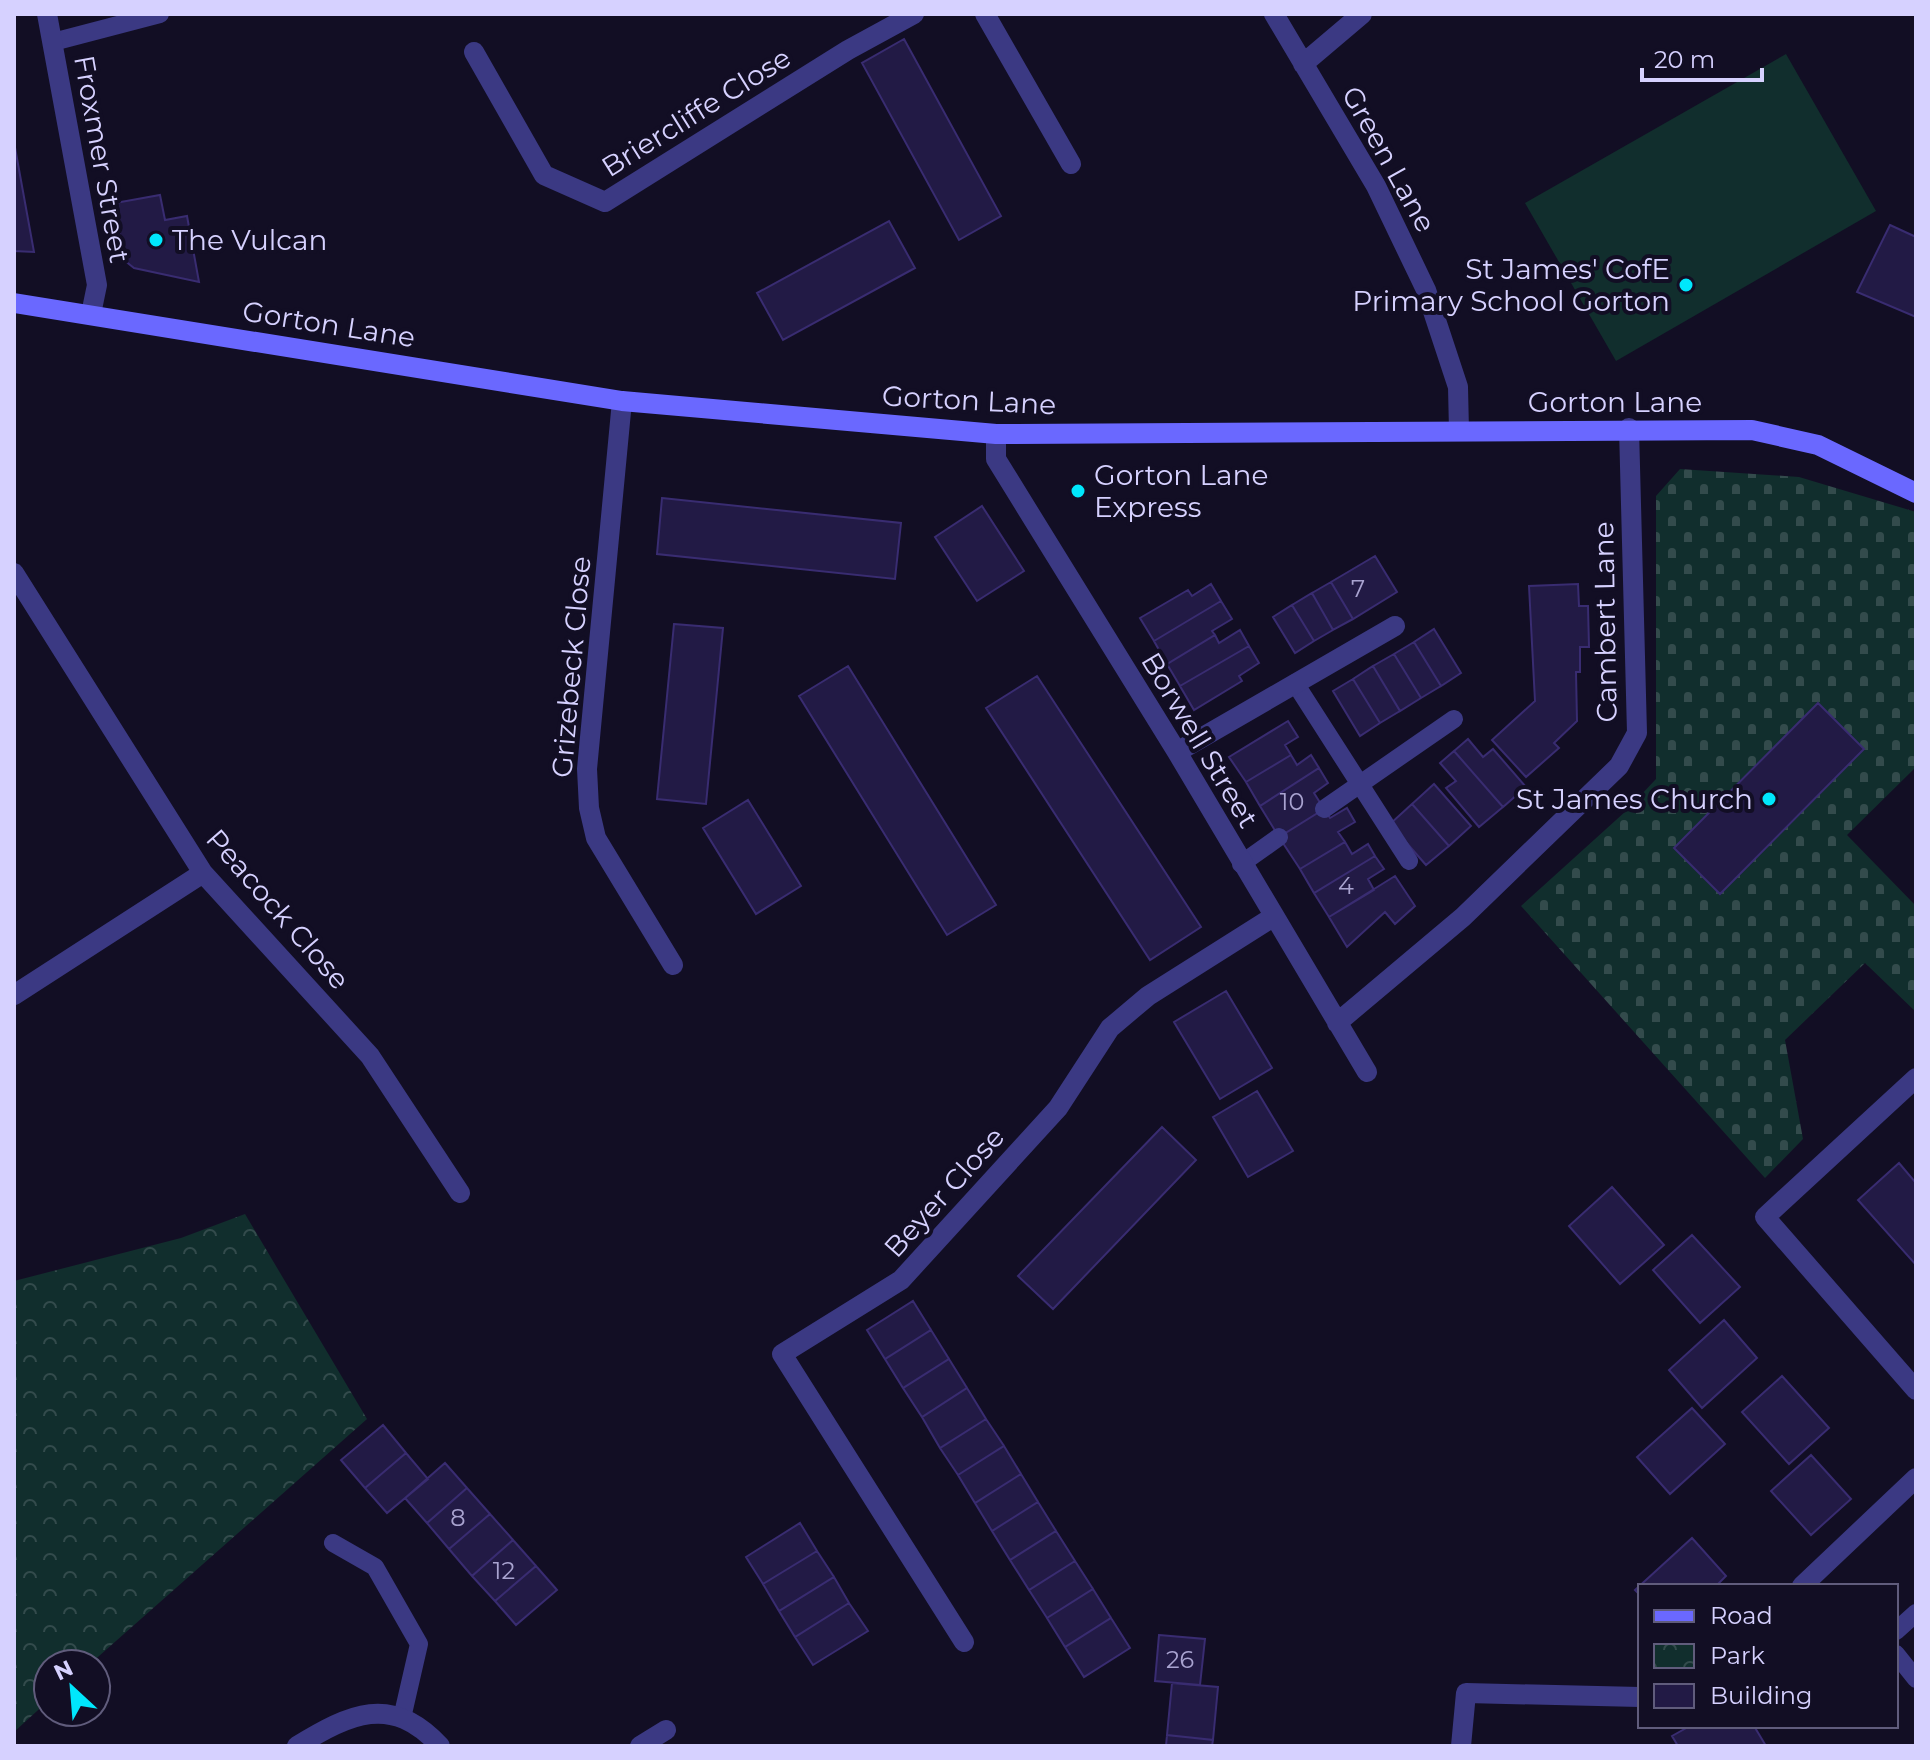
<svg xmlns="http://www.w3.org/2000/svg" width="1930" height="1760" viewBox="0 0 1930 1760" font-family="Montserrat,sans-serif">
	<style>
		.cemetery { fill: url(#cemetery-stones) }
		.park { fill: url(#park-crowns) }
		.garden { fill: #112e2d }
		.building { fill: #221a45; stroke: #392c71; stroke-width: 2 }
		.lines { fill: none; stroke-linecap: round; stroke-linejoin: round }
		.lane { stroke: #3b3983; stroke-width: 18 }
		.street { stroke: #3b3983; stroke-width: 20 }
		.secondary { stroke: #6a68ff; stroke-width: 20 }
		.poi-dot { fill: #00e7fc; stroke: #120e24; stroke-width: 3 }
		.labels { text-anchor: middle; stroke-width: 8; stroke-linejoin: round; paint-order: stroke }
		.number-label { font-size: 24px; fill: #a9a3d0 }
		.street-label { font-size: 28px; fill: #d6d1ff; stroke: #120e24 }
		.poi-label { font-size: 28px; fill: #d6d1ff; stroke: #120e24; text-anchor: start }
	</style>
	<defs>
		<pattern id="cemetery-stones" width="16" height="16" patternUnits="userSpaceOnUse" patternTransform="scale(2)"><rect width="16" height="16" fill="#112e2d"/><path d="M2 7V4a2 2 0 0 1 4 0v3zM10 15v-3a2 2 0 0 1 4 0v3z" fill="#334b4c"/></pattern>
		<pattern id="park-crowns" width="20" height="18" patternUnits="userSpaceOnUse" patternTransform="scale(2)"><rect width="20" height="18" fill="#112e2d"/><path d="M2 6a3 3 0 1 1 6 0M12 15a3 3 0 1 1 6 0" fill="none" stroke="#334b4c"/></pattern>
	</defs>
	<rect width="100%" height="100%" fill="#120e24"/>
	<!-- cemetery -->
	<path class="cemetery" d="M 1680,469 L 1799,477 L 1916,512 L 1916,767 L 1847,835 L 1916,906 L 1916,1012 L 1865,963 L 1785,1040 L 1803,1139 L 1765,1178 L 1521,906 L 1626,811 L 1656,779 L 1656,496 Z"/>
	<!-- park -->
	<path class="park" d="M 245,1214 L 367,1419 L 90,1664 L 48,1664 L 48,1701 L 14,1732 L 14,1281 L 181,1238 Z"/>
	<!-- garden -->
	<path class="garden" d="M 1786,54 L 1876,211 L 1616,361 L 1525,203 Z"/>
	<!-- building -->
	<path class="building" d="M 904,39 L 1001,216 L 959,240 L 862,63 Z
		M 14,142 L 34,252 L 14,251 Z
		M 160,195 L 165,220 L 187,216 L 199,282 L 134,268 L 124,260 L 115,203 Z
		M 889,221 L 915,268 L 783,340 L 757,293 Z
		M 1890,225 L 1916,237 L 1916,317 L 1857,292 Z
		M 662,498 L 901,523 L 895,579 L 657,554 Z
		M 982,506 L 1024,571 L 977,601 L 935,537 Z
		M 1375,556 L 1397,592 L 1353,619 L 1331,582 Z
		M 1331,582 L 1353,619 L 1333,630 L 1312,593 Z
		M 1211,584 L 1221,601 L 1154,641 L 1140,618 L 1188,590 L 1192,596 Z
		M 1578,584 L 1579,606 L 1588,606 L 1589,647 L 1580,647 L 1580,672 L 1576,672 L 1577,721 L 1554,743 L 1559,748 L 1526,777 L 1492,740 L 1535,701 L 1529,586 Z
		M 1312,593 L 1333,630 L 1314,641 L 1292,605 Z
		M 1221,601 L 1232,619 L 1212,631 L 1215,635 L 1167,664 L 1154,641 Z
		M 1292,605 L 1314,641 L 1295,653 L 1273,617 Z
		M 674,624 L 723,628 L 706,804 L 657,799 Z
		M 1434,629 L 1461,673 L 1441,686 L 1414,642 Z
		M 1240,630 L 1249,646 L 1180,686 L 1167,664 L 1215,635 L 1219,643 Z
		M 1414,642 L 1441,686 L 1421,698 L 1394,654 Z
		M 1249,646 L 1259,663 L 1239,676 L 1242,681 L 1194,710 L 1180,686 Z
		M 1394,654 L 1421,698 L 1400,711 L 1373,666 Z
		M 848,666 L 996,905 L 947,935 L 799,696 Z
		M 1373,666 L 1400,711 L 1380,723 L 1353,679 Z
		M 1037,676 L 1201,927 L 1150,960 L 986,708 Z
		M 1353,679 L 1380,723 L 1360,736 L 1333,691 Z
		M 1818,703 L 1864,749 L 1720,894 L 1674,848 Z
		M 1288,721 L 1298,737 L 1285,745 L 1291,755 L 1246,782 L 1229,757 Z
		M 1468,739 L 1483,757 L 1493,749 L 1526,787 L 1503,807 L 1454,751 Z
		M 1454,751 L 1503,807 L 1479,827 L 1446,788 L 1456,781 L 1440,763 Z
		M 1291,755 L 1297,765 L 1311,755 L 1319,768 L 1260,806 L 1246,782 Z
		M 1319,768 L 1328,783 L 1314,793 L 1324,809 L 1279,837 L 1260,806 Z
		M 1434,784 L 1471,826 L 1449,846 L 1412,804 Z
		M 748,800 L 801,886 L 756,914 L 703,828 Z
		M 1412,804 L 1449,846 L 1426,865 L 1390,824 Z
		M 1347,808 L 1355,822 L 1338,832 L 1345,842 L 1300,869 L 1279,837 L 1324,809 L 1330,818 Z
		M 1345,842 L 1352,854 L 1368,844 L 1375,856 L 1314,893 L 1300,869 Z
		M 1375,856 L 1384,869 L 1368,879 L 1374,890 L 1329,917 L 1314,893 Z
		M 1395,876 L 1415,906 L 1395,924 L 1385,912 L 1347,947 L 1329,917 Z
		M 1226,991 L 1272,1068 L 1220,1099 L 1174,1022 Z
		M 1257,1091 L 1293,1151 L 1248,1177 L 1213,1117 Z
		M 1162,1127 L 1196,1160 L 1053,1309 L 1018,1276 Z
		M 1899,1163 L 1916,1183 L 1916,1265 L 1858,1200 Z
		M 1612,1187 L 1664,1245 L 1620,1284 L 1569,1226 Z
		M 1692,1235 L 1740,1287 L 1700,1323 L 1653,1270 Z
		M 913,1301 L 931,1330 L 885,1359 L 867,1330 Z
		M 1724,1320 L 1757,1358 L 1702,1408 L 1669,1370 Z
		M 931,1330 L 949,1359 L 903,1388 L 885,1359 Z
		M 949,1359 L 967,1388 L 922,1417 L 903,1388 Z
		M 1782,1376 L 1829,1428 L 1789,1464 L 1742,1412 Z
		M 967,1388 L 986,1419 L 940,1448 L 922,1417 Z
		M 1692,1408 L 1725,1444 L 1670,1494 L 1637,1457 Z
		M 986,1419 L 1004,1446 L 958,1475 L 940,1448 Z
		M 383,1425 L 406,1453 L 365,1488 L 341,1460 Z
		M 1004,1446 L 1021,1474 L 975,1503 L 958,1475 Z
		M 406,1453 L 428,1479 L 387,1513 L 365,1488 Z
		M 1811,1455 L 1851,1499 L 1811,1535 L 1771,1491 Z
		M 445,1463 L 467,1488 L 427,1523 L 405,1498 Z
		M 1021,1474 L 1038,1502 L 992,1531 L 975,1503 Z
		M 467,1488 L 490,1514 L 449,1549 L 427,1523 Z
		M 1038,1502 L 1056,1531 L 1010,1560 L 992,1531 Z
		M 490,1514 L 513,1540 L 472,1576 L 449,1549 Z
		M 800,1523 L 817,1551 L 763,1584 L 746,1557 Z
		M 1056,1531 L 1075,1561 L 1029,1590 L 1010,1560 Z
		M 1692,1538 L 1726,1576 L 1716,1586 L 1640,1586 L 1640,1595 L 1635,1590 Z
		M 513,1540 L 536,1566 L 495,1601 L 472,1576 Z
		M 817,1551 L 834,1577 L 779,1611 L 763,1584 Z
		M 1075,1561 L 1093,1589 L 1047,1618 L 1029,1590 Z
		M 536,1566 L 557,1590 L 516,1625 L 495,1601 Z
		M 834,1577 L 849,1603 L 795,1637 L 779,1611 Z
		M 1093,1589 L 1111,1618 L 1065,1647 L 1047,1618 Z
		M 849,1603 L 868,1631 L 813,1665 L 795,1637 Z
		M 1111,1618 L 1130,1648 L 1084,1677 L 1065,1647 Z
		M 1159,1635 L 1205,1639 L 1200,1685 L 1155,1681 Z
		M 1172,1683 L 1218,1687 L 1213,1740 L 1167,1735 Z
		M 1690,1726 L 1754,1726 L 1766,1746 L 1678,1746 L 1672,1736 Z
		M 1167,1735 L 1213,1740 L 1212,1746 L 1166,1746 Z"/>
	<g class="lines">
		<!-- lane -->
		<path class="lane" d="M 53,42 L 160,14
			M 1295,683 L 1409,861
			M 1324,809 L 1454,719
			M 1241,864 L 1279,837
			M 333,1543 L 375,1567 L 419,1644 L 402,1718
			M 1896,1631 L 1916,1613
			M 1896,1654 L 1916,1679"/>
		<!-- street -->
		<path class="street" d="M 47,14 L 97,285 L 91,314
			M 985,14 L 1071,164
			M 1274,14 L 1376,186 L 1426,290 L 1458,387 L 1459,431
			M 474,52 L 544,175 L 605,202 L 848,50 L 914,14
			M 1303,64 L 1362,14
			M 622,401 L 587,769 L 589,808 L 596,838 L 673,965
			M 996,434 L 996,459 L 1177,752 L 1367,1072
			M 14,573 L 203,873 L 370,1056 L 460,1193
			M 1177,752 L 1395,626
			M 14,995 L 203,873
			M 1337,1023 L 1463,917 L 1619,766 L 1637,733 L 1629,428
			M 1916,1078 L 1765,1217 L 1916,1390
			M 1802,1586 L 1916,1478
			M 964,1642 L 782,1354 L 901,1280 L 1058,1108 L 1110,1028 L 1148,996 L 1273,917
			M 297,1746 C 350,1714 391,1693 440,1746
			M 640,1746 L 666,1730
			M 1461,1746 L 1466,1693 L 1640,1697"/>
		<!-- secondary -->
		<path class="secondary" d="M 14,303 L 622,401 L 996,434 L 1752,430 L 1818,445 L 1916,493"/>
	</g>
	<!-- markers -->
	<g class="poi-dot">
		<circle cx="156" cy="240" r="8"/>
		<circle cx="1686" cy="285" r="8"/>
		<circle cx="1078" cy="491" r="8"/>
		<circle cx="1769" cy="799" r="8"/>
	</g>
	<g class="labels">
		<!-- number labels -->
		<g class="number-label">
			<text x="1358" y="597">7</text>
			<text x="1292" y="810">10</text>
			<text x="1346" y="894">4</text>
			<text x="458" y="1526">8</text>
			<text x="504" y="1579">12</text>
			<text x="1180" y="1668">26</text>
		</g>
		<!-- street labels -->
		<g class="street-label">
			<text transform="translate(696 112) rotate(-32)" y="10">Briercliffe Close</text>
			<text transform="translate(102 159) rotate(80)" y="10">Froxmer Street</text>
			<text transform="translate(1389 159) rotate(61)" y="10">Green Lane</text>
			<text transform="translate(329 324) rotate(9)" y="10">Gorton Lane</text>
			<text transform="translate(969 400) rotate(3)" y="10">Gorton Lane</text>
			<text x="1615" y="412">Gorton Lane</text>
			<text transform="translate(1605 622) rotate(-91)" y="10">Cambert Lane</text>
			<text transform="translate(571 667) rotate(-85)" y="10">Grizebeck Close</text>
			<text transform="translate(1200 740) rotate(59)" y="10">Borwell Street</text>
			<text transform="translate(278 909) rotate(49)" y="10">Peacock Close</text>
			<text transform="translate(944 1192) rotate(-48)" y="10">Beyer Close</text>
		</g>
		<!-- poi labels -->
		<g class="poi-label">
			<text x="172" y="250">The Vulcan</text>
			<text x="1670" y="279" text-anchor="end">St James' CofE<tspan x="1670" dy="32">Primary School Gorton</tspan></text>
			<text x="1094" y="485">Gorton Lane<tspan x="1094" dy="32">Express</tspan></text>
			<text x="1753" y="809" text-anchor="end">St James Church</text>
		</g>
	</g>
	<!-- border -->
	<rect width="1930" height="1760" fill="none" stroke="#d6d1ff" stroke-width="32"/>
	<!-- legend -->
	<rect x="1638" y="1584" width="260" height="144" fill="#120e24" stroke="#605c7c" stroke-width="2"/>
	<rect x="1654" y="1610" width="40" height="12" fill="#6a68ff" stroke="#605c7c" stroke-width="2"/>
	<text x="1710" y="1624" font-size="24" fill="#d6d1ff">Road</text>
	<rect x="1654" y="1644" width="40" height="24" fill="url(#park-crowns)" stroke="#605c7c" stroke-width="2"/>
	<text x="1710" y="1664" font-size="24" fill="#d6d1ff">Park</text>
	<rect x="1654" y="1684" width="40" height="24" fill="#221a45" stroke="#605c7c" stroke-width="2"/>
	<text x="1710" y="1704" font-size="24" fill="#d6d1ff">Building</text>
	<!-- north arrow -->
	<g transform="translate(72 1688) rotate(334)"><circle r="38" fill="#120e24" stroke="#605c7c" stroke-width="2"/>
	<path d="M0-6L14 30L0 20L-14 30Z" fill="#00e7fc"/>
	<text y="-12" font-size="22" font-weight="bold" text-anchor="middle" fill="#d6d1ff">N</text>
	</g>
	<!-- scale -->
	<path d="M1642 68v12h120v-12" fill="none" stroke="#d6d1ff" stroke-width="4"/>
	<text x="1654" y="68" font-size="24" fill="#d6d1ff" stroke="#120e24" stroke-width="6" paint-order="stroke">20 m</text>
</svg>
